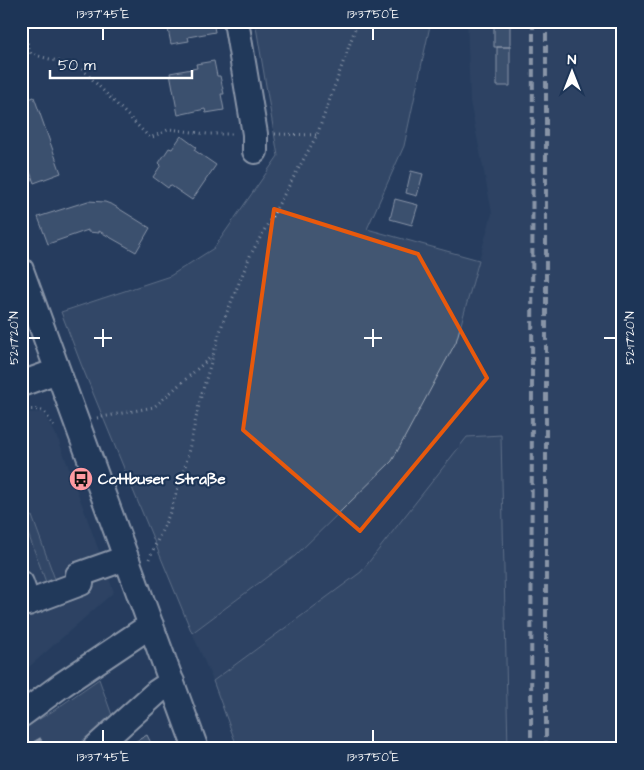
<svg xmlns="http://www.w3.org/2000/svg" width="644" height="770" viewBox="0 0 644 770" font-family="'Architects Daughter',sans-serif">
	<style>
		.built { fill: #344a68 }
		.green { fill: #425672; stroke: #a0aab8 }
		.building { fill: #556781; stroke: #fff }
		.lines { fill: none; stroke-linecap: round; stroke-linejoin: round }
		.minor-casing { stroke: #fff; stroke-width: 28 }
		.path { stroke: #fff; stroke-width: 3; stroke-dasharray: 1 4; stroke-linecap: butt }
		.minor { stroke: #1d3557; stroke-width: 24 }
		.rail { stroke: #fff; stroke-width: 4; stroke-dasharray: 8 4; stroke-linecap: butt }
		.marked { fill: none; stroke: #e8590c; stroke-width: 4; stroke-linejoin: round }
		.ticks { fill: none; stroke: #fff; stroke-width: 2 }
		.labels { text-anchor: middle; stroke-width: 4.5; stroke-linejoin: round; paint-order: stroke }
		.poi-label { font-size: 15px; font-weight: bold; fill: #fff; stroke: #1d3557; text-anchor: start }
		.neatline { fill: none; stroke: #fff; stroke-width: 2 }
		.ticks-label { font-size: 12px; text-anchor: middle; fill: #fff }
	</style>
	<rect width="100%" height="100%" fill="#263d5e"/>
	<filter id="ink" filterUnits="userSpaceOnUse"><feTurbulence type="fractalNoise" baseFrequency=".02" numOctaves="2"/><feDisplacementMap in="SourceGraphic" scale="10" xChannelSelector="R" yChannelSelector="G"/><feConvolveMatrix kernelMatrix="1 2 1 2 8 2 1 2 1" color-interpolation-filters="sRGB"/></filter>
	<g filter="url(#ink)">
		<!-- built -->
		<path class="built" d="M 467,21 L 616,21 L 623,123 L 623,749 L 508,749 L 501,435 L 467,437 L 361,572 L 213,681 L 192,633 L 295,556 L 392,461 L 456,342 L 492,213 L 470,102 Z
			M 43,412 L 59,441 L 114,592 L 21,674 L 21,413 Z"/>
		<!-- green -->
		<path class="green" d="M 255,21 L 431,21 L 404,146 L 367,229 L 479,260 L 456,342 L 392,461 L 295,556 L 192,633 L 81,364 L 61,312 L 170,276 L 214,248 L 278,156 Z
			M 616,21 L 623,21 L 623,123 Z
			M 501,435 L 508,749 L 238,749 L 213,681 L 361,572 L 467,437 Z
			M 32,516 L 56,582 L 47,585 L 23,520 Z
			M 99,679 L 113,718 L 74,749 L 21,749 L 21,730 L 53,711 Z"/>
		<!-- building -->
		<path class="building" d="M 163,21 L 213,21 L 215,32 L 188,37 L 189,41 L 171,44 L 168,29 L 165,30 Z
			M 497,21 L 510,21 L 510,47 L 494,47 L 494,23 L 497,23 Z
			M 497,47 L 510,47 L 510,86 L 497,86 Z
			M 214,61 L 217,76 L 220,76 L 224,94 L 221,94 L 224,110 L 206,113 L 205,109 L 178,115 L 170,73 L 197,68 L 196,64 Z
			M 34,97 L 61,173 L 34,183 L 21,146 L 21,102 Z
			M 181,136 L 196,147 L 194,150 L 216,165 L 192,200 L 170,185 L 168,188 L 153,177 L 161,165 L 159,163 L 169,148 L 172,149 Z
			M 411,171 L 423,174 L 417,196 L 406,193 Z
			M 395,199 L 418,205 L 412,225 L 390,219 Z
			M 88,201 L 105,202 L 113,205 L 150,228 L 136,252 L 99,231 L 99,233 L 88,232 L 88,230 L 48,244 L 38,217 Z
			M 147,735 L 154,749 L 133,749 L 131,744 Z"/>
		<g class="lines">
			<!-- minor casing -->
			<g class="minor-casing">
				<path id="minor" d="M 236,21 L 255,134 L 255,151
					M 21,270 L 196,749
					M 21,384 L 57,371
					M 21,583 L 28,603 L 81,583 L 78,575 L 126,558
					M 21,715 L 63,684 L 151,625
					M 94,749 L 157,692 L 172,682"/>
			</g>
			<!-- path -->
			<path class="path" d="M 21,24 L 31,54 L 80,67 L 150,138 L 170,129 L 207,134 L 234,134
				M 275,134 L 317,135
				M 21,353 L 25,343
				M 21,410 C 45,408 44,410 55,429
				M 97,418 L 154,407 L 212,356
				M 149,559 L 169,515 L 185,467 L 201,396 L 223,322 L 250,256 L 317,135 L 358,21"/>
			<!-- minor -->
			<use href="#minor" class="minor"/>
			<!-- rail -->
			<path class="rail" d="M 24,749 L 43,738
				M 531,749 L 533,21
				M 546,749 L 546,21"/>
		</g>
	</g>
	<!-- marked area -->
	<path d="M0 0H644V770H0ZM 274,209 L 418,254 L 487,378 L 360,531 L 243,430 Z" fill="#263d5e" fill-opacity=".55" fill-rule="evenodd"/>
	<path class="marked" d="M 274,209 L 418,254 L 487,378 L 360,531 L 243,430 Z"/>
	<!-- ticks -->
	<path class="ticks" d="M 103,28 L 103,40M 373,28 L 373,40M 103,329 L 103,347M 373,329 L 373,347M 28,338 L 40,338M 94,338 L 112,338M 364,338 L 382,338M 604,338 L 616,338M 103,730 L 103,742M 373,730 L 373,742"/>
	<!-- icons -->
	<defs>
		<g id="bus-disc" transform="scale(1.25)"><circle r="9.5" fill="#ff9aa2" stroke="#1d3557"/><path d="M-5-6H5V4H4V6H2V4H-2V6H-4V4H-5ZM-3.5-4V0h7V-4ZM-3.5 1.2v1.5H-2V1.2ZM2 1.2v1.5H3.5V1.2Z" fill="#111"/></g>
	</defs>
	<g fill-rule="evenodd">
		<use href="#bus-disc" x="81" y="479"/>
	</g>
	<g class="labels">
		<!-- poi labels -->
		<g class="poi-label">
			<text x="98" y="484">Cottbuser Straße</text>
		</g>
	</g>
	<!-- margin -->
	<rect width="644" height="770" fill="none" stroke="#1d3557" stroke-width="55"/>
	<!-- north arrow -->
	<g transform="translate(572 72)" stroke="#1d3557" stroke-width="4" paint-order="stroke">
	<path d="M0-4L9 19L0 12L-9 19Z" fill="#ffffff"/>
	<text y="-8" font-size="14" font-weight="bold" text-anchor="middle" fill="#ffffff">N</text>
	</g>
	<!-- scale -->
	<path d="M50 70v8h142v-8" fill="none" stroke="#ffffff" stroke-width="2.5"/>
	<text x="58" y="70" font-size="15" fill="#ffffff" stroke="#1d3557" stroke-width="4" paint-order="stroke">50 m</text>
	<rect x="28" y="28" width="588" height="714" class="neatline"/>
	<g class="ticks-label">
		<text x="103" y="18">13°37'45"E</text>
		<text x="373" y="18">13°37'50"E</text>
		<text transform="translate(14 338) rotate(-90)" y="4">52°17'20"N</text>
		<text transform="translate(630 338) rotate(-90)" y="4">52°17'20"N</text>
		<text x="103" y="761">13°37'45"E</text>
		<text x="373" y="761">13°37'50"E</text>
	</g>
</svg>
